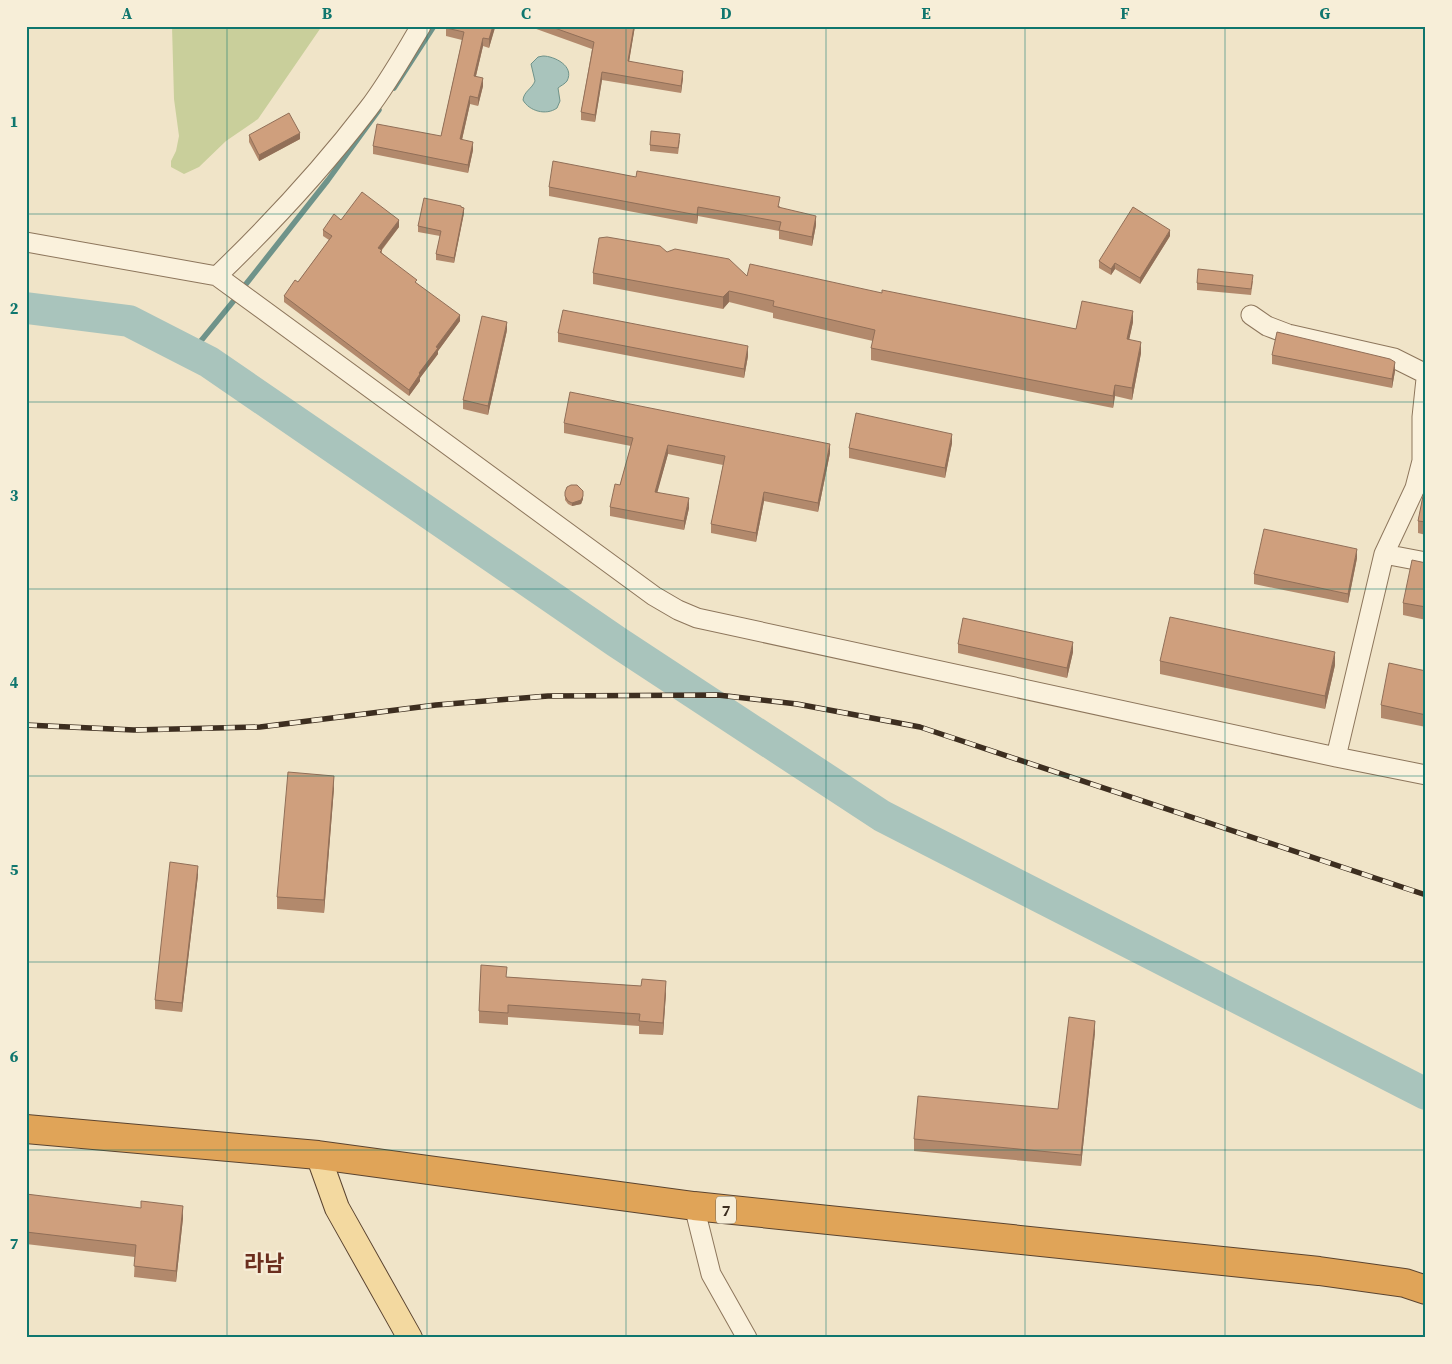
<svg xmlns="http://www.w3.org/2000/svg" width="1452" height="1364" viewBox="0 0 1452 1364" font-family="'Source Serif 4','Noto Sans KR',serif">
	<style>
		.green { fill: #c9cf9b }
		.water { fill: #a9c4bc; stroke: #6f938a }
		.lines { fill: none; stroke-linecap: round; stroke-linejoin: round }
		.stream { stroke: #6f938a; stroke-width: 5.5 }
		.river { stroke: #a9c4bc; stroke-width: 32 }
		.minor-casing { stroke: #8d765c; stroke-width: 21 }
		.major-casing { stroke: #5b4430; stroke-width: 26 }
		.highway-casing { stroke: #5b4430; stroke-width: 30 }
		.minor { stroke: #faf1dc; stroke-width: 19 }
		.major { stroke: #f3d9a0; stroke-width: 24 }
		.highway { stroke: #e0a458; stroke-width: 28 }
		.rail-casing { stroke: #3d2e20; stroke-width: 5.5 }
		.rail { stroke: #f7eed8; stroke-width: 4; stroke-dasharray: 11; stroke-linecap: butt }
		.wall { fill: #b2896c }
		.shaded-wall { fill: #916f58 }
		.building { fill: #cf9f7d; stroke: #916f58 }
		.grid { fill: none; stroke: #0f766e; stroke-width: 1; stroke-opacity: 0.55 }
		.labels { text-anchor: middle; stroke-width: 4.5; stroke-linejoin: round; paint-order: stroke }
		.shield { fill: #f7eed8; stroke: #756857; stroke-width: 1 }
		.shield-label { font-size: 16px; font-weight: bold; fill: #3d2e20 }
		.district-label { font-size: 22px; font-weight: bold; fill: #6b2e1e; stroke: #f7eed8 }
		.neatline { fill: none; stroke: #0f766e; stroke-width: 2 }
		.grid-label { font-size: 16px; text-anchor: middle; font-weight: bold; fill: #0f766e }
	</style>
	<rect width="100%" height="100%" fill="#f0e4c8"/>
	<!-- green -->
	<path class="green" d="M 172,26 L 322,26 L 258,119 L 226,141 L 199,167 L 184,174 L 171,167 L 171,161 L 176,151 L 179,136 L 174,99 Z"/>
	<!-- water -->
	<path class="water" d="M 543,56 C 554,56 575,66 567,81 C 565,84 560,86 558,88 L 560,101 L 557,108 C 546,116 529,111 523,100 C 524,91 532,89 535,81 L 531,64 L 538,57 Z"/>
	<g class="lines">
		<!-- stream -->
		<path class="stream" d="M 394,88 L 434,26
			M 246,284 L 328,180 L 379,110
			M 191,353 L 236,298"/>
		<!-- river -->
		<path class="river" d="M 26,308 L 129,321 L 209,362 L 617,642 L 882,816 L 1426,1094"/>
		<!-- minor casing -->
		<g class="minor-casing">
			<path id="minor" d="M 26,242 L 217,276 L 654,596 L 678,610 L 697,618 L 1336,757 L 1426,775
				M 217,276 C 271,224 322,169 368,109 C 388,83 404,54 421,26
				M 1251,315 L 1267,326 L 1288,334 L 1394,358 L 1426,374
				M 1384,554 L 1426,562
				M 1336,757 L 1384,554 L 1415,488 L 1422,461 L 1422,417 L 1426,379
				M 694,1206 L 711,1274 L 747,1338"/>
		</g>
		<!-- major casing -->
		<g class="major-casing">
			<path id="major" d="M 318,1155 L 337,1208 L 410,1338"/>
		</g>
		<!-- highway casing -->
		<g class="highway-casing">
			<path id="highway" d="M 26,1129 L 318,1155 L 694,1206 L 1319,1271 L 1405,1283 L 1426,1290"/>
		</g>
		<!-- minor -->
		<use href="#minor" class="minor"/>
		<!-- major -->
		<use href="#major" class="major"/>
		<!-- highway -->
		<use href="#highway" class="highway"/>
		<!-- rail casing -->
		<g class="rail-casing">
			<path id="rail" d="M 26,725 L 134,730 L 260,727 L 436,705 L 548,696 L 718,695 L 797,704 L 920,727 L 1426,895"/>
		</g>
		<!-- rail -->
		<use href="#rail" class="rail"/>
	</g>
	<!-- wall -->
	<path class="wall" d="M 495,26 L 489,48 L 483,46 L 476,76 L 483,86 L 478,106 L 470,104 L 462,140 L 473,150 L 468,173 L 373,154 L 373,146 L 441,136 L 462,40 L 446,36 L 446,28 Z
		M 528,26 L 615,26 L 618,27 L 618,26 L 635,26 L 629,61 L 683,78 L 681,93 L 602,80 L 595,122 L 581,120 L 581,112 L 592,49 Z
		M 249,135 L 300,139 L 259,161 L 249,142 Z
		M 680,140 L 678,154 L 650,151 L 650,145 Z
		M 549,187 L 780,206 L 779,208 L 816,225 L 812,246 L 779,239 L 779,231 L 698,216 L 697,224 L 549,196 Z
		M 461,207 L 464,213 L 454,263 L 436,260 L 436,254 L 440,236 L 418,232 L 418,226 Z
		M 341,220 L 399,227 L 382,250 L 382,253 L 460,321 L 438,351 L 438,354 L 420,378 L 420,381 L 409,396 L 284,302 L 284,296 L 298,282 L 329,240 L 323,236 L 323,230 Z
		M 1170,236 L 1140,284 L 1115,269 L 1111,275 L 1099,268 L 1099,261 Z
		M 667,252 L 747,276 L 882,293 L 1076,329 L 1133,322 L 1129,339 L 1141,353 L 1132,400 L 1115,396 L 1113,408 L 871,360 L 871,348 L 873,341 L 773,318 L 773,313 L 729,302 L 723,309 L 593,284 L 593,273 Z
		M 1253,281 L 1251,295 L 1197,290 L 1197,283 Z
		M 507,330 L 488,415 L 463,409 L 463,400 Z
		M 558,333 L 748,356 L 744,378 L 558,342 Z
		M 1272,355 L 1395,371 L 1392,388 L 1272,364 Z
		M 564,423 L 830,453 L 818,512 L 764,501 L 756,542 L 711,533 L 711,524 L 723,465 L 668,454 L 657,492 L 689,508 L 684,530 L 610,516 L 610,507 L 620,485 L 631,446 L 564,433 Z
		M 952,443 L 945,478 L 849,458 L 849,448 Z
		M 1426,481 L 1426,535 L 1418,533 L 1418,521 Z
		M 565,492 L 583,499 L 581,504 L 572,506 L 568,504 L 565,500 Z
		M 1357,558 L 1348,603 L 1254,584 L 1254,574 Z
		M 1426,563 L 1426,620 L 1403,615 L 1403,603 Z
		M 958,644 L 1073,652 L 1067,678 L 958,653 Z
		M 1160,661 L 1335,665 L 1325,709 L 1160,674 Z
		M 1426,671 L 1426,727 L 1381,718 L 1381,705 Z
		M 334,788 L 324,913 L 277,909 L 277,897 Z
		M 198,875 L 182,1012 L 155,1009 L 155,1000 Z
		M 507,977 L 641,986 L 666,993 L 663,1035 L 639,1034 L 639,1026 L 508,1017 L 508,1025 L 479,1023 L 479,1011 Z
		M 1095,1032 L 1081,1166 L 914,1151 L 914,1139 L 1058,1109 Z
		M 26,1194 L 183,1218 L 176,1282 L 134,1277 L 135,1257 L 26,1244 Z"/>
	<!-- shaded-wall -->
	<path class="shaded-wall" d="M 493,26 L 495,26 L 495,28 L 489,48 L 489,39 Z
		M 634,26 L 635,26 L 628,68 L 628,61 Z
		M 483,38 L 483,46 L 474,84 L 474,76 Z
		M 683,71 L 683,78 L 681,93 L 681,86 Z
		M 602,72 L 602,80 L 595,122 L 595,115 Z
		M 483,78 L 483,86 L 478,106 L 478,98 Z
		M 470,96 L 470,104 L 460,148 L 460,139 Z
		M 300,133 L 300,139 L 259,161 L 259,155 Z
		M 473,142 L 473,150 L 468,173 L 468,165 Z
		M 698,207 L 698,216 L 697,224 L 697,215 Z
		M 464,208 L 464,213 L 454,263 L 454,258 Z
		M 816,216 L 816,225 L 812,246 L 812,237 Z
		M 399,220 L 399,227 L 378,254 L 378,248 Z
		M 1170,230 L 1170,236 L 1140,284 L 1140,278 Z
		M 1115,263 L 1115,269 L 1111,275 L 1111,269 Z
		M 729,291 L 729,302 L 723,309 L 723,297 Z
		M 1133,311 L 1133,322 L 1127,350 L 1127,339 Z
		M 460,315 L 460,321 L 438,351 L 438,354 L 420,378 L 420,381 L 409,396 L 409,390 L 419,373 L 436,347 Z
		M 507,322 L 507,330 L 488,415 L 488,406 Z
		M 1141,342 L 1141,353 L 1132,400 L 1132,388 Z
		M 748,346 L 748,356 L 744,378 L 744,369 Z
		M 1395,362 L 1395,371 L 1392,388 L 1392,379 Z
		M 1115,385 L 1115,396 L 1113,408 L 1113,396 Z
		M 952,434 L 952,443 L 945,478 L 945,468 Z
		M 830,444 L 830,453 L 818,512 L 818,503 Z
		M 668,445 L 668,454 L 655,501 L 655,492 Z
		M 764,492 L 764,501 L 756,542 L 756,533 Z
		M 583,496 L 583,499 L 581,504 L 572,506 L 572,503 Z
		M 689,498 L 689,508 L 684,530 L 684,521 Z
		M 1357,549 L 1357,558 L 1348,603 L 1348,594 Z
		M 1073,642 L 1073,652 L 1067,678 L 1067,668 Z
		M 1335,652 L 1335,665 L 1325,709 L 1325,696 Z
		M 334,776 L 334,788 L 324,913 L 324,900 Z
		M 198,866 L 198,875 L 182,1012 L 182,1003 Z
		M 666,981 L 666,993 L 663,1035 L 663,1023 Z
		M 1095,1021 L 1095,1032 L 1081,1166 L 1081,1155 Z
		M 183,1206 L 183,1218 L 176,1282 L 176,1271 Z"/>
	<!-- building -->
	<path class="building" d="M 446,26 L 493,26 L 489,39 L 483,38 L 474,76 L 483,78 L 478,98 L 470,96 L 460,139 L 473,142 L 468,165 L 373,146 L 377,124 L 441,136 L 464,32 L 446,28 Z
		M 549,26 L 615,26 L 618,27 L 618,26 L 634,26 L 628,61 L 683,71 L 681,86 L 602,72 L 595,115 L 581,112 L 594,42 Z
		M 289,113 L 300,133 L 259,155 L 249,135 Z
		M 651,131 L 680,134 L 678,148 L 650,145 Z
		M 553,161 L 636,177 L 637,171 L 780,197 L 778,207 L 816,216 L 812,237 L 779,230 L 781,222 L 698,207 L 697,215 L 549,187 Z
		M 362,192 L 399,220 L 378,248 L 382,250 L 380,252 L 417,280 L 415,282 L 460,315 L 436,347 L 438,348 L 419,373 L 420,374 L 409,390 L 284,296 L 295,280 L 298,282 L 332,236 L 323,230 L 334,214 L 341,220 Z
		M 424,198 L 461,206 L 461,207 L 464,208 L 454,258 L 436,254 L 441,231 L 418,226 Z
		M 1133,207 L 1170,230 L 1140,278 L 1115,263 L 1111,269 L 1099,261 Z
		M 607,237 L 660,246 L 667,252 L 675,249 L 729,259 L 747,276 L 750,264 L 882,293 L 882,290 L 1076,329 L 1082,301 L 1133,311 L 1127,339 L 1141,342 L 1132,388 L 1115,385 L 1113,396 L 871,348 L 875,330 L 773,306 L 774,301 L 729,291 L 723,297 L 593,273 L 599,238 Z
		M 1198,269 L 1253,275 L 1251,289 L 1197,283 Z
		M 563,310 L 748,346 L 744,369 L 558,333 Z
		M 482,316 L 507,322 L 488,406 L 463,400 Z
		M 1277,332 L 1390,359 L 1395,362 L 1392,379 L 1272,355 Z
		M 570,392 L 830,444 L 818,503 L 764,492 L 756,533 L 711,524 L 725,456 L 668,445 L 655,492 L 689,498 L 684,521 L 610,507 L 615,484 L 620,485 L 633,438 L 564,423 Z
		M 856,413 L 952,434 L 945,468 L 849,448 Z
		M 1426,481 L 1426,522 L 1418,521 Z
		M 571,485 L 577,485 L 583,491 L 583,496 L 581,500 L 572,503 L 568,501 L 565,496 L 565,492 L 567,487 Z
		M 1264,529 L 1357,549 L 1348,594 L 1254,574 Z
		M 1412,560 L 1426,563 L 1426,607 L 1403,603 Z
		M 1170,617 L 1335,652 L 1325,696 L 1160,661 Z
		M 963,618 L 1073,642 L 1067,668 L 958,644 Z
		M 1389,663 L 1426,671 L 1426,715 L 1381,705 Z
		M 288,772 L 334,776 L 324,900 L 277,897 Z
		M 170,862 L 198,866 L 182,1003 L 155,1000 Z
		M 481,965 L 507,967 L 506,977 L 641,986 L 642,979 L 666,981 L 663,1023 L 639,1021 L 640,1014 L 508,1005 L 508,1013 L 479,1011 Z
		M 1069,1017 L 1095,1021 L 1081,1155 L 914,1139 L 918,1096 L 1058,1109 Z
		M 26,1194 L 141,1208 L 141,1201 L 183,1206 L 176,1271 L 134,1266 L 136,1245 L 26,1232 Z"/>
	<!-- grid -->
	<path class="grid" d="M 227,26 L 227,1338M 427,26 L 427,1338M 626,26 L 626,1338M 826,26 L 826,1338M 1025,26 L 1025,1338M 1225,26 L 1225,1338M 26,214 L 1426,214M 26,402 L 1426,402M 26,589 L 1426,589M 26,776 L 1426,776M 26,962 L 1426,962M 26,1150 L 1426,1150"/>
	<g class="labels">
		<!-- shield labels -->
		<rect class="shield" x="716" y="1196.5" width="20" height="27" rx="4"/>
		<g class="shield-label">
			<text x="726" y="1216">7</text>
		</g>
		<!-- district labels -->
		<g class="district-label">
			<text x="264" y="1271">라남</text>
		</g>
	</g>
	<!-- border -->
	<rect width="1452" height="1364" fill="none" stroke="#f7eed8" stroke-width="55"/>
	<rect x="28" y="28" width="1396" height="1308" class="neatline"/>
	<g class="grid-label">
		<text x="127" y="19">A</text>
		<text x="327" y="19">B</text>
		<text x="526" y="19">C</text>
		<text x="726" y="19">D</text>
		<text x="926" y="19">E</text>
		<text x="1125" y="19">F</text>
		<text x="1325" y="19">G</text>
		<text x="14" y="127">1</text>
		<text x="14" y="314">2</text>
		<text x="14" y="501">3</text>
		<text x="14" y="688">4</text>
		<text x="14" y="875">5</text>
		<text x="14" y="1062">6</text>
		<text x="14" y="1249">7</text>
	</g>
</svg>
